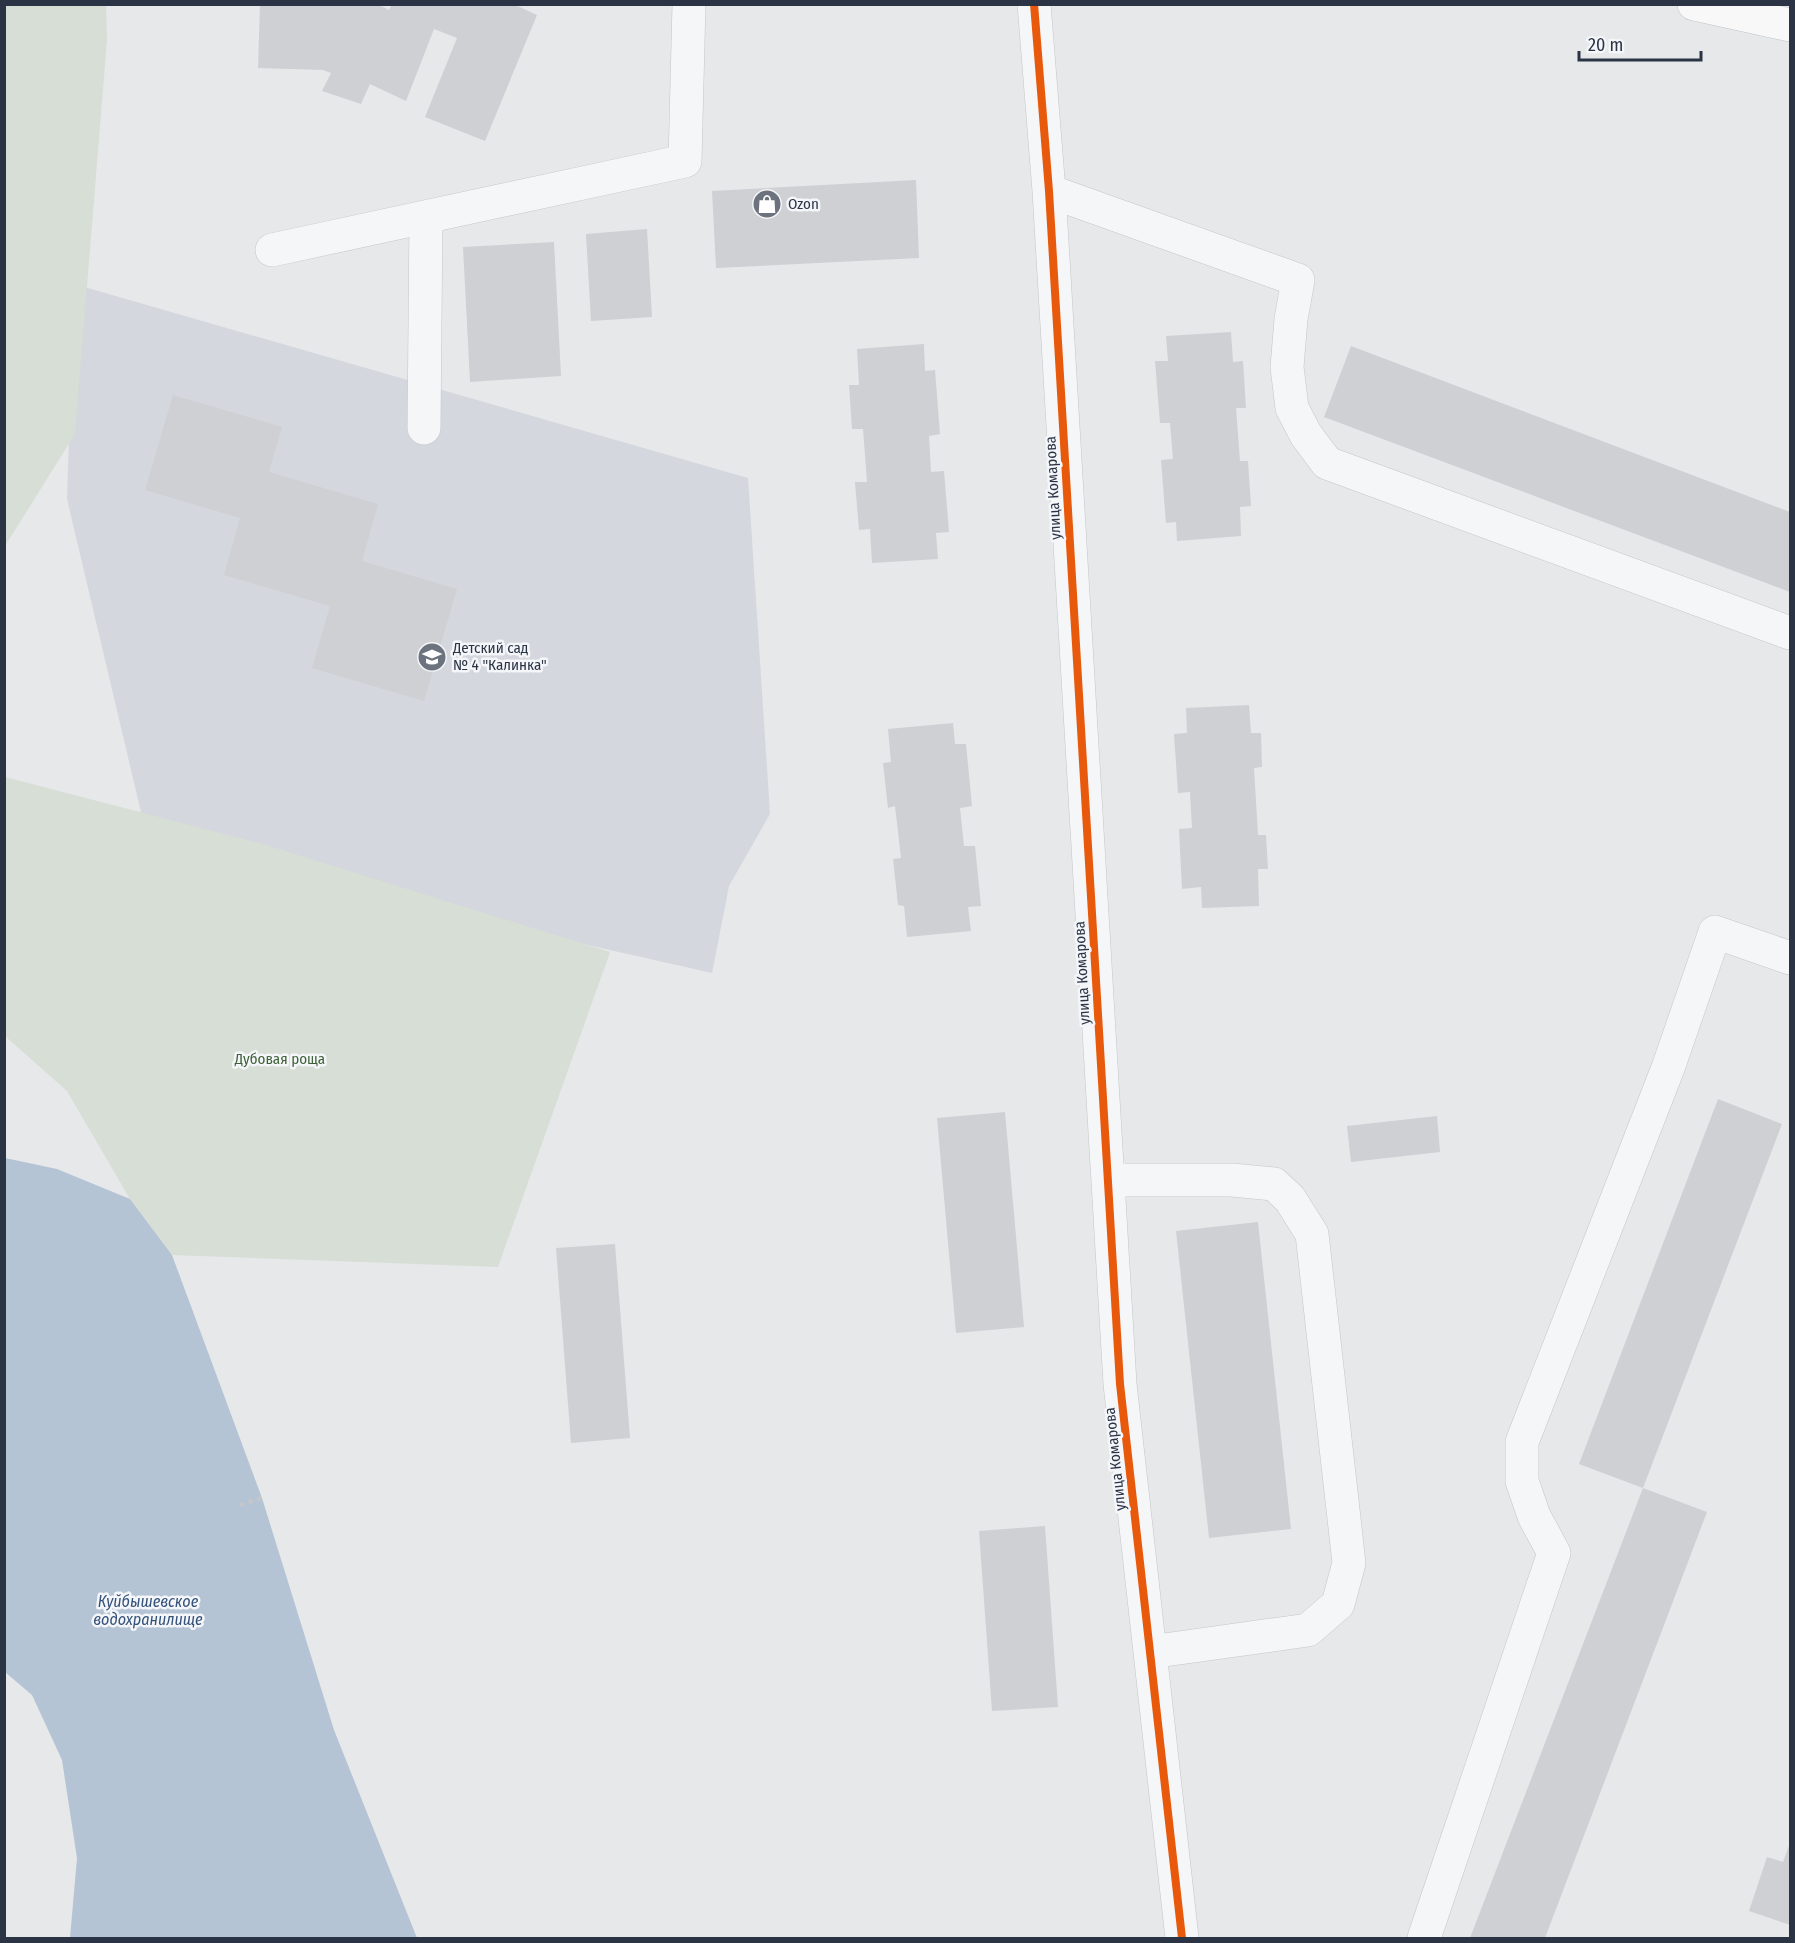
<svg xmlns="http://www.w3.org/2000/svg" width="1795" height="1943" viewBox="0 0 1795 1943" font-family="'Fira Sans Condensed',sans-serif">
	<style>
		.built { fill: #d4d7dd }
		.green { fill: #d6ded6 }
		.water { fill: #b4c4d5 }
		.building { fill: #ced0d3 }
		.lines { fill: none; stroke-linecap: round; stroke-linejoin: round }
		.minor-casing { stroke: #c4c6c8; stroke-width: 34 }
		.major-casing { stroke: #c2c5c8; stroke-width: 34 }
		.path { stroke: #c5c6ca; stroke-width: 4; stroke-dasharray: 4.5 4.5; stroke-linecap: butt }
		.minor { stroke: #f5f6f7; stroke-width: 33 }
		.major { stroke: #f8f8f8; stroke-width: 33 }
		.cycleway-casing { stroke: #f4f6f9; stroke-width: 11 }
		.cycleway { stroke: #e8590c; stroke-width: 8 }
		.labels { text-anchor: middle; stroke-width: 5; stroke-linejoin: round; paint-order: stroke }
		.poi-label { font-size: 15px; fill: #2b3445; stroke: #f4f6f9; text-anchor: start }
		.street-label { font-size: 15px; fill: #2b3445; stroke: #f4f6f9 }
		.park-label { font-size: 15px; fill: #3f6138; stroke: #f4f6f9 }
		.water-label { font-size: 16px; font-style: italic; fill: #34527a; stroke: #f4f6f9 }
	</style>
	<rect width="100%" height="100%" fill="#e6e8ea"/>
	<!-- built -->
	<path class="built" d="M 74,284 L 748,478 L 770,814 L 729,886 L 712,973 L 149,846 L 67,499 Z"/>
	<!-- green -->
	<path class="green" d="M 5,4 L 106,5 L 107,40 L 75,434 L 5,546 Z
		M 5,777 L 263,844 L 610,952 L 498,1267 L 172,1255 L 130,1199 L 67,1091 L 5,1036 Z"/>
	<!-- water -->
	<path class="water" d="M 5,1158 L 57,1169 L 130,1199 L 172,1255 L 262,1498 L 334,1730 L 417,1938 L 70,1938 L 77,1858 L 62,1760 L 32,1695 L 5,1672 Z"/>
	<!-- building -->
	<path class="building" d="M 260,4 L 377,4 L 389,10 L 392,4 L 513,4 L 537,15 L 485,141 L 425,117 L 457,38 L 434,29 L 406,101 L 370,84 L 361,104 L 322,91 L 331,73 L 323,70 L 258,68 Z
		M 916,180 L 919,258 L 716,268 L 712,191 Z
		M 647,229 L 652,317 L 591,321 L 586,234 Z
		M 554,242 L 561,376 L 470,382 L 463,247 Z
		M 1231,332 L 1233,362 L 1243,361 L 1246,408 L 1236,408 L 1240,461 L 1248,461 L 1251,506 L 1240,507 L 1241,536 L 1177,541 L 1176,522 L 1166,523 L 1161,460 L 1173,459 L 1170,423 L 1160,423 L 1155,361 L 1168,361 L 1166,336 Z
		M 924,344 L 925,371 L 935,370 L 940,434 L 929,436 L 931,472 L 944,471 L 949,532 L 936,533 L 938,559 L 872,563 L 870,529 L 859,530 L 855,482 L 867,482 L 863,429 L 852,429 L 849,385 L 859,385 L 857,349 Z
		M 1351,346 L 1790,512 L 1790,592 L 1324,417 Z
		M 173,395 L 282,427 L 269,472 L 378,504 L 362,561 L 457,589 L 424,701 L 312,668 L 330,606 L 224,575 L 240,518 L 145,490 Z
		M 1249,705 L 1251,733 L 1261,733 L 1262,767 L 1254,768 L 1258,835 L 1266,835 L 1268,869 L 1258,869 L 1259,906 L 1202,908 L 1201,887 L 1182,889 L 1179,829 L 1192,828 L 1190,792 L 1178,793 L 1174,734 L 1187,733 L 1186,708 Z
		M 953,723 L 955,744 L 966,744 L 972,806 L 960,808 L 964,846 L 975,846 L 981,906 L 968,907 L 971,931 L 907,937 L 904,906 L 898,905 L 893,859 L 901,858 L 895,806 L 888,808 L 883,763 L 891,762 L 888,729 Z
		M 1718,1099 L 1782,1124 L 1643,1488 L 1707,1512 L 1545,1938 L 1470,1938 L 1643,1488 L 1579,1464 Z
		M 1005,1112 L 1024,1327 L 956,1333 L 937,1118 Z
		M 1437,1116 L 1440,1152 L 1351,1162 L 1347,1126 Z
		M 1258,1222 L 1291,1529 L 1209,1538 L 1176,1231 Z
		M 615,1244 L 630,1438 L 571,1443 L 556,1248 Z
		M 1045,1526 L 1058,1707 L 992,1711 L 979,1531 Z
		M 1790,1843 L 1790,1925 L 1749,1911 L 1767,1857 L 1783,1862 Z"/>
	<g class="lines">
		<!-- minor casing -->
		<g class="minor-casing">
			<path id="minor" d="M 1034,4 L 1049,191 L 1120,1384 L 1182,1938
				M 1049,191 L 1298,280 L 1291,319 L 1287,367 L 1292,408 L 1306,435 L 1327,463 L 1790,633
				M 272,250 L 685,161 L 689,4
				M 424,428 L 426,217
				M 1108,1180 L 1232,1180 L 1274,1184 L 1290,1199 L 1312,1234 L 1349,1563 L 1338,1604 L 1308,1630 L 1150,1652
				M 1424,1938 L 1554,1553 L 1534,1516 L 1522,1481 L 1522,1442 L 1668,1068 L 1715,932 L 1790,958"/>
		</g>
		<!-- major casing -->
		<g class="major-casing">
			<path id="major" d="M 1694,4 L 1790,25"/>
		</g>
		<!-- path -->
		<path class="path" d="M 240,1505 L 262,1498"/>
		<!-- minor -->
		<use href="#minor" class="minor"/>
		<!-- major -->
		<use href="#major" class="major"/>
		<!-- cycleway casing -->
		<g class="cycleway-casing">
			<path id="cycleway" d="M 1034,4 L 1049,191 L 1120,1384 L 1182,1938"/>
		</g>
		<!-- cycleway -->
		<use href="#cycleway" class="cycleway"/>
	</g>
	<!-- icons -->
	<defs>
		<g id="shop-disc" transform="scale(1.5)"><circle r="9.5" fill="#6c737f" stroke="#f4f6f9"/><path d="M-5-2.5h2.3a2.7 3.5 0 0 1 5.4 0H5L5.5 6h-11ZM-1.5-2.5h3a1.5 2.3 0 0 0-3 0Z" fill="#fff"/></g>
		<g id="school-disc" transform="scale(1.5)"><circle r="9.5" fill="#6c737f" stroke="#f4f6f9"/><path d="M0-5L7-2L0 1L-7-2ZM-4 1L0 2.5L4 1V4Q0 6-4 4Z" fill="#fff"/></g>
	</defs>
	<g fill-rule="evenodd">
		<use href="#shop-disc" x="767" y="204"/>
		<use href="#school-disc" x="432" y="657"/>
	</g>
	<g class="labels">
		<!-- poi labels -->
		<g class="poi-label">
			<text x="788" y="209">Ozon</text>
			<text x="453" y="653">Детский сад<tspan x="453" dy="17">№ 4 "Калинка"</tspan></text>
		</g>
		<!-- street labels -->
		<g class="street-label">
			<text transform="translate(1053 488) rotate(-93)" y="5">улица Комарова</text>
			<text transform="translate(1082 973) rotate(-93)" y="5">улица Комарова</text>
			<text transform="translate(1115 1459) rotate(-96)" y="5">улица Комарова</text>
		</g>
		<!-- park labels -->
		<g class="park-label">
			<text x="280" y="1064">Дубовая роща</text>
		</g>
		<!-- water labels -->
		<g class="water-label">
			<text x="148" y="1607">Куйбышевское<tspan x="148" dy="18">водохранилище</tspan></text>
		</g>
	</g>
	<!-- border -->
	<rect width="1795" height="1943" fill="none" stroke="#2b3445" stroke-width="12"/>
	<!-- scale -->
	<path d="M1579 51v9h122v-9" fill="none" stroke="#2b3445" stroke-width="3"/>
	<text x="1588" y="51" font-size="18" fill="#2b3445" stroke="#f4f6f9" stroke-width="4.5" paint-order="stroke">20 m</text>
</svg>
